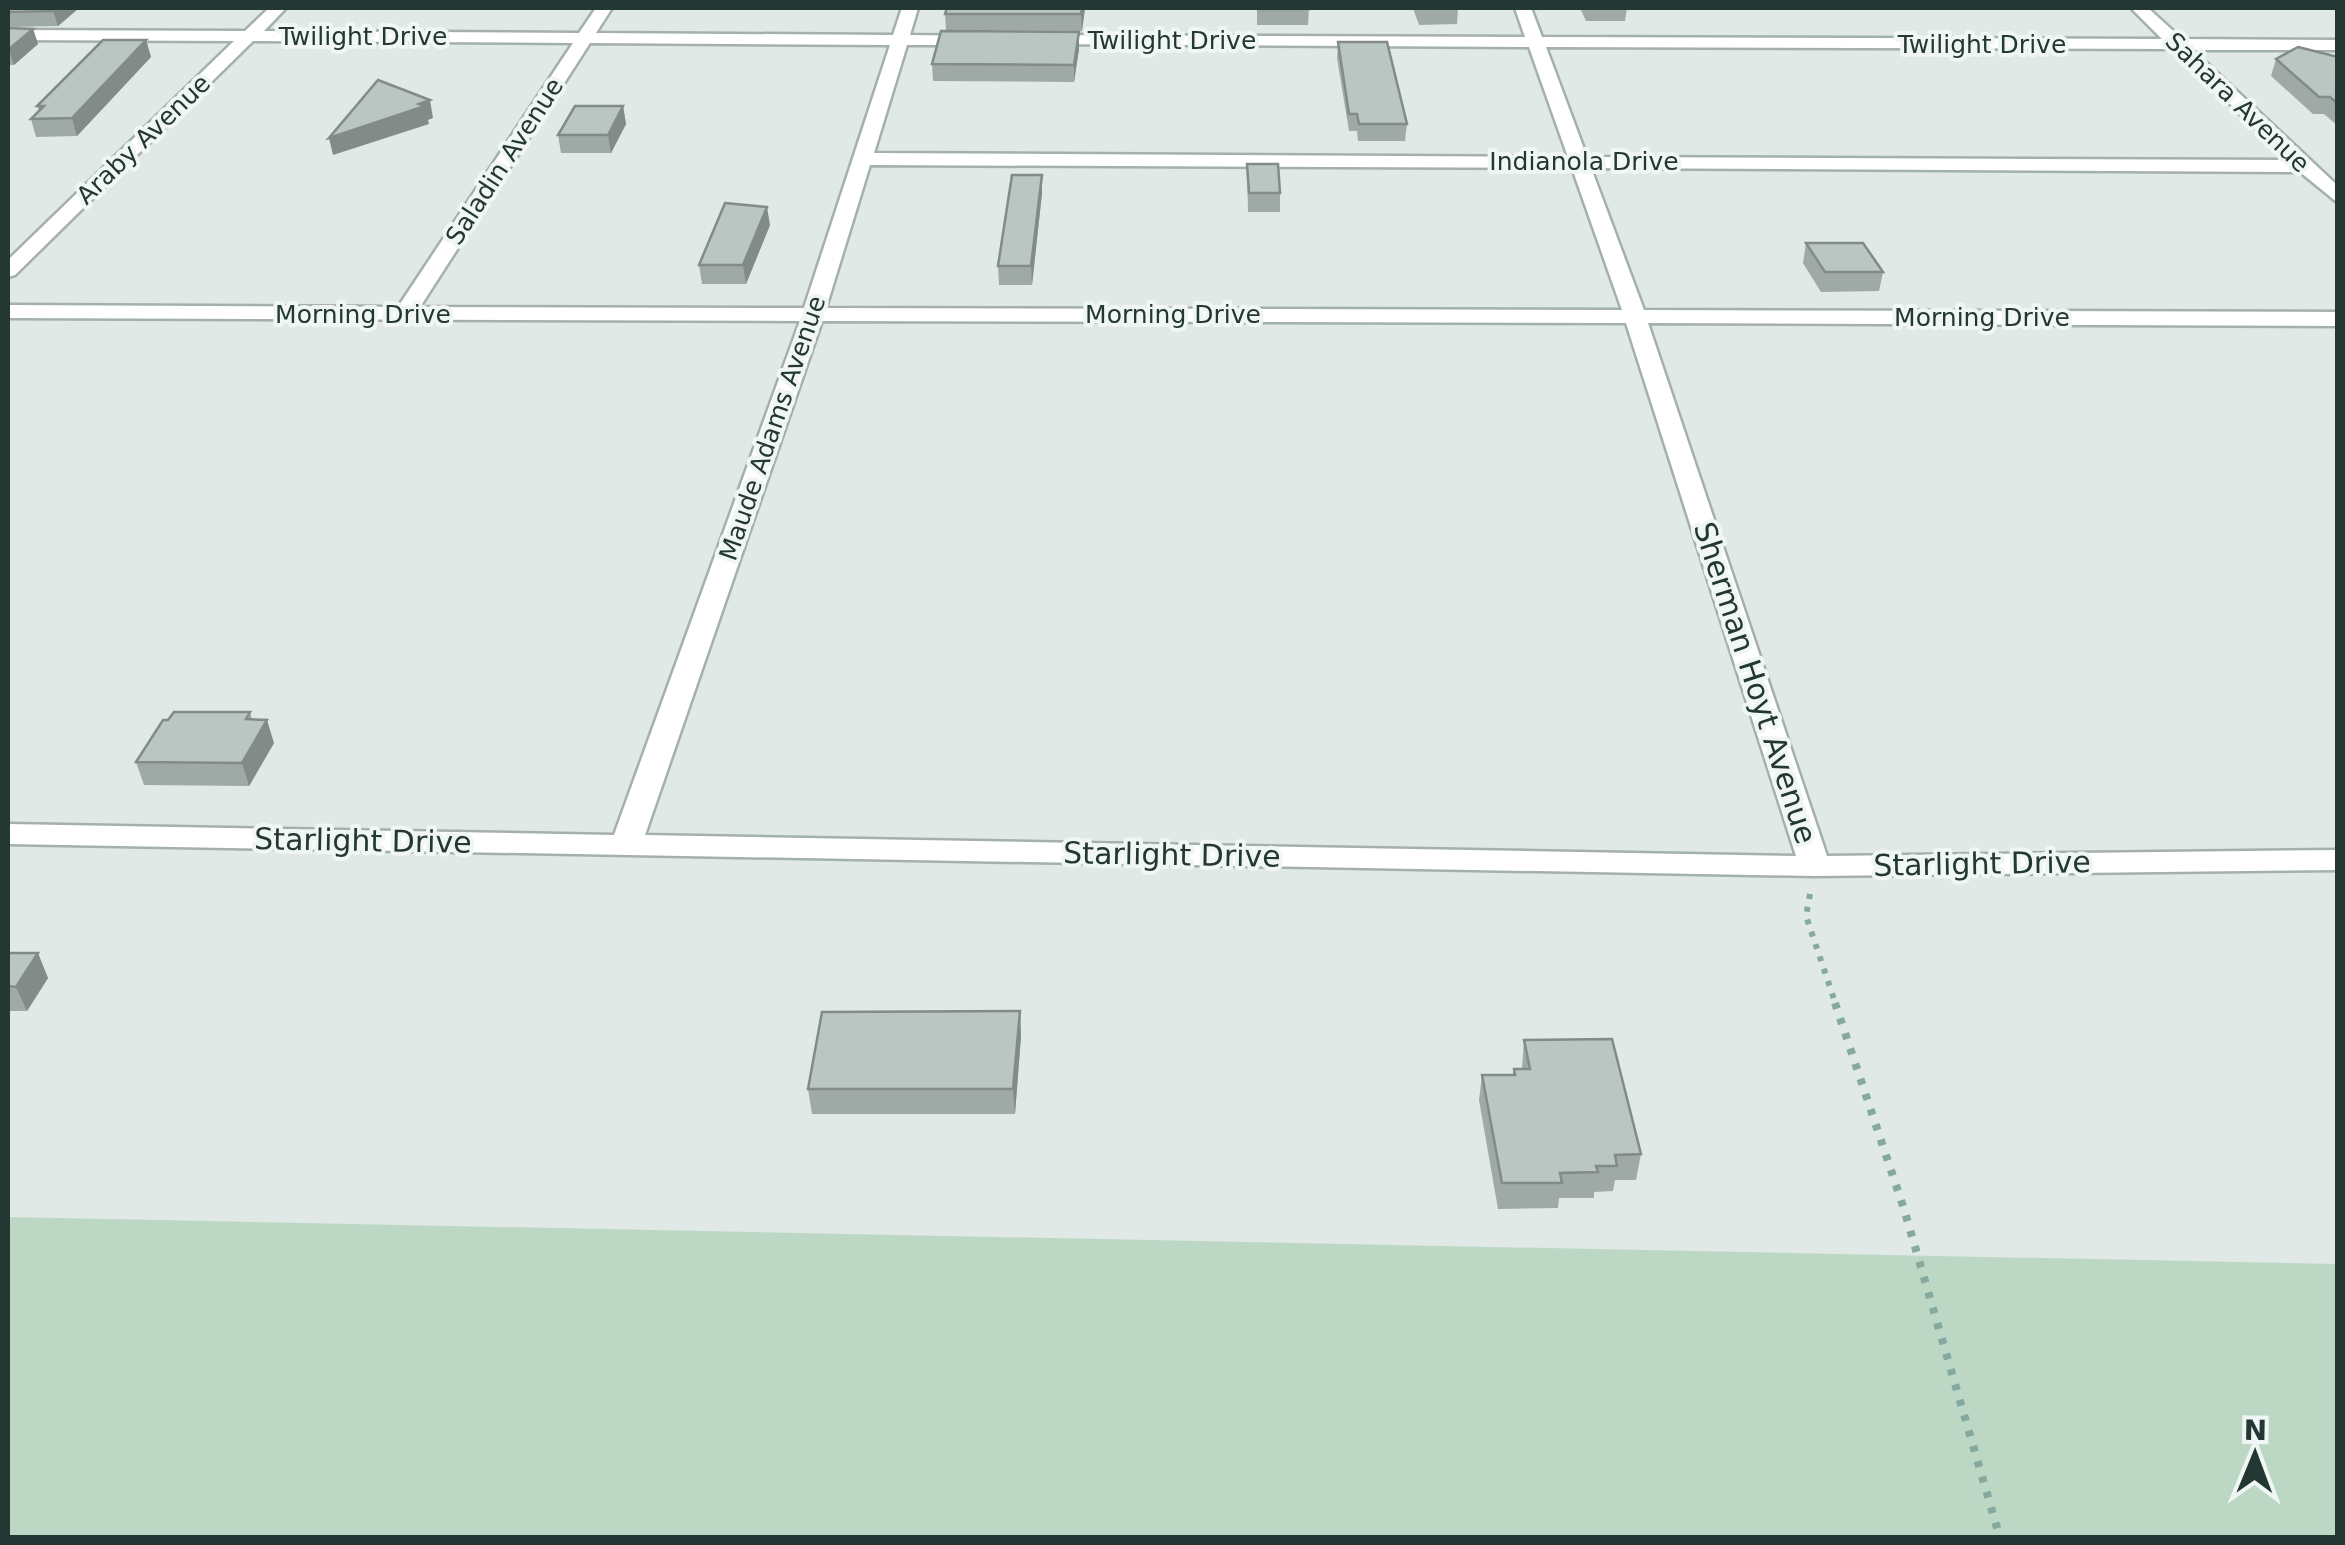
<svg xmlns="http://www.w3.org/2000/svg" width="2345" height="1545" viewBox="0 0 2345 1545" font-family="'DejaVu Sans',sans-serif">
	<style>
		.green { fill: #bcd8c4 }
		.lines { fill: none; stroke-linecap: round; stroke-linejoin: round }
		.minor-casing { stroke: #a4b0ad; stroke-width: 5 }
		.path-far1 { stroke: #85a99f; stroke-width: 6; stroke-dasharray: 5 8; stroke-linecap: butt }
		.path { stroke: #85a99f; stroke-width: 8; stroke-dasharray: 6 10; stroke-linecap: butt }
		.minor { fill: #fff; fill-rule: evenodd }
		.wall { fill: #9faaa7 }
		.shaded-wall { fill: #828b88 }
		.building { fill: #b9c6c2; stroke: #828b88; stroke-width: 2.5 }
		.labels { text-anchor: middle; stroke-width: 8; stroke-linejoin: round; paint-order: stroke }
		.far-street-label { font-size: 25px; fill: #233733; stroke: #f0f6f3 }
		.street-label { font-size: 30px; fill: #233733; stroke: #f0f6f3 }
	</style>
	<rect width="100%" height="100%" fill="#e0e9e6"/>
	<!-- green -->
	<path class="green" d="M 8,1217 L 2337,1264 L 2337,1537 L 8,1537 Z"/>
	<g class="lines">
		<!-- minor casing -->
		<g class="minor-casing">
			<path id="minor" d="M 269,8 L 286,8 L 264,31 L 579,33 L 596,8 L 612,8 L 596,33 L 893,35 L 902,8 L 918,8 L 910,35 L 985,36 L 987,40 L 979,45 L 907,45 L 874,153 L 1568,157 L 1529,47 L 1034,44 L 1032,40 L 1040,35 L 1525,37 L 1515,8 L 1531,8 L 1542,37 L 2162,39 L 2131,8 L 2148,8 L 2182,39 L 2338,40 L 2338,50 L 2193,50 L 2338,186 L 2338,203 L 2300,172 L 1591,168 L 1644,310 L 2338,312 L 2338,326 L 1648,323 L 1827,856 L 2338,850 L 2338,870 L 1815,876 L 8,844 L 8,824 L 614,835 L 800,321 L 8,318 L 8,305 L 398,307 L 573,43 L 253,41 L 15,275 L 8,277 L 8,260 L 234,41 L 8,40 L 8,30 L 245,31 ZM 590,43 L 890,45 L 804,308 L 420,307 ZM 1546,47 L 2173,49 L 2288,160 L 1587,157 ZM 870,165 L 1572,168 L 1622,310 L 826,308 ZM 822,321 L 1626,323 L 1796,856 L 645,835 Z"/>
		</g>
		<!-- path-far1 -->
		<path class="path-far1" d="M 1810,894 L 1806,916 L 1836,1005"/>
		<!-- path -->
		<path class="path" d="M 1835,1003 L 1904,1209 L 2000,1538"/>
		<!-- minor -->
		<use href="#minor" class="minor"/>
	</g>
	<!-- wall -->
	<path class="wall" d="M 8,8 L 79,8 L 58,26 L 8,27 Z
		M 947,8 L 1085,8 L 1082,31 L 946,30 L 945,14 Z
		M 1257,8 L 1309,8 L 1308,25 L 1257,25 Z
		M 1413,8 L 1458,8 L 1457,24 L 1419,25 Z
		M 1580,8 L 1627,8 L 1625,21 L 1586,21 Z
		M 8,28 L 33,29 L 38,44 L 14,65 L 8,65 Z
		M 146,40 L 151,57 L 77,136 L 36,137 L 31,119 L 39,111 L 37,106 Z
		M 1338,42 L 1407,124 L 1405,141 L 1358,141 L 1357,131 L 1349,131 L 1337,58 Z
		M 1079,49 L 1074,82 L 933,81 L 932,64 Z
		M 2338,57 L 2338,126 L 2324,114 L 2313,114 L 2271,76 L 2276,59 Z
		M 623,106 L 626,124 L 611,153 L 561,153 L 558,135 Z
		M 1247,164 L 1280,193 L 1280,212 L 1248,212 Z
		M 1042,193 L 1032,285 L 999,285 L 998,266 Z
		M 770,225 L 746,284 L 702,284 L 699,265 Z
		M 1806,243 L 1883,272 L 1879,291 L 1821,292 L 1803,263 Z
		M 250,712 L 252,720 L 274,743 L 249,786 L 144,785 L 136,762 Z
		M 8,953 L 48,978 L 27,1011 L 8,1011 Z
		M 1020,1011 L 1021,1036 L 1015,1114 L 812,1114 L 808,1089 Z
		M 1524,1040 L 1641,1154 L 1636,1180 L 1615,1180 L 1613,1191 L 1594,1192 L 1594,1198 L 1559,1198 L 1558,1208 L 1498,1209 L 1479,1100 L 1482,1075 L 1513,1075 L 1514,1069 L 1522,1069 Z"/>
	<!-- shaded-wall -->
	<path class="shaded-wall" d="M 58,8 L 79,8 L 58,26 L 53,11 Z
		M 1082,8 L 1085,8 L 1082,31 L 1081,14 Z
		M 33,29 L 38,44 L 14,65 L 9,50 Z
		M 1079,32 L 1079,49 L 1074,82 L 1074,65 Z
		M 146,40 L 151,57 L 77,136 L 72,118 Z
		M 430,100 L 433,118 L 428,120 L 429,124 L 333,155 L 329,138 Z
		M 623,106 L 626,124 L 611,153 L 608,135 Z
		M 1042,175 L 1042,193 L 1032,285 L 1031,266 Z
		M 767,207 L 770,225 L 746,284 L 743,265 Z
		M 267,720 L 274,743 L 249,786 L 242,763 Z
		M 38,953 L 48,978 L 27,1011 L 16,987 Z
		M 1020,1011 L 1021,1036 L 1015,1114 L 1013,1089 Z"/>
	<!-- building -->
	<path class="building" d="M 8,8 L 58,8 L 53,11 L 8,12 Z
		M 947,8 L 1082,8 L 1081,14 L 945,14 Z
		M 1258,8 L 1309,8 L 1309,9 L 1258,9 Z
		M 8,28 L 33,29 L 8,50 Z
		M 941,31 L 1079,32 L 1074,65 L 932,64 Z
		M 103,40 L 146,40 L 72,118 L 31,119 L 44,106 L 37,106 Z
		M 1338,42 L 1387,42 L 1407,124 L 1359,124 L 1357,114 L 1349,114 Z
		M 2298,47 L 2338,57 L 2338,104 L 2330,97 L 2319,97 L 2276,59 Z
		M 378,80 L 430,100 L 419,104 L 425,106 L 329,138 Z
		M 575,106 L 623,106 L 608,135 L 558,135 Z
		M 1247,164 L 1278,164 L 1280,193 L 1249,193 Z
		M 1012,175 L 1042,175 L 1031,266 L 998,266 Z
		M 725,203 L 767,207 L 743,265 L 699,265 Z
		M 1806,243 L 1863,243 L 1883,272 L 1825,272 Z
		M 174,712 L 250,712 L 246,719 L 267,720 L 242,763 L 136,762 L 163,720 L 168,720 Z
		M 8,953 L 38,953 L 16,987 L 8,986 Z
		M 1020,1011 L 1013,1089 L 808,1089 L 822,1012 Z
		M 1612,1039 L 1641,1154 L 1615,1155 L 1617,1166 L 1596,1166 L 1598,1172 L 1560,1173 L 1562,1183 L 1502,1183 L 1482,1075 L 1515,1075 L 1514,1069 L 1530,1069 L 1524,1040 Z"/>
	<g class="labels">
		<!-- far-street labels -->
		<g class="far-street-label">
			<text x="363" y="45">Twilight Drive</text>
			<text x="1172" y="49">Twilight Drive</text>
			<text x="1982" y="53">Twilight Drive</text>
			<text transform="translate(2238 102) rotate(44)" y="9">Sahara Avenue</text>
			<text transform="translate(143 139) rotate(-44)" y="9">Araby Avenue</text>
			<text transform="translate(504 161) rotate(-57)" y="9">Saladin Avenue</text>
			<text x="1584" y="170">Indianola Drive</text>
			<text x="363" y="323">Morning Drive</text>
			<text x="1173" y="323">Morning Drive</text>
			<text x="1982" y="326">Morning Drive</text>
			<text transform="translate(772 428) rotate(-71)" y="9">Maude Adams Avenue</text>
		</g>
		<!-- street labels -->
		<g class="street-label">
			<text transform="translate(1755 683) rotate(72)" y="10">Sherman Hoyt Avenue</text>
			<text transform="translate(363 841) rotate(1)" y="10">Starlight Drive</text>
			<text transform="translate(1172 855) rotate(1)" y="10">Starlight Drive</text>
			<text transform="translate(1982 864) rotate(-1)" y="10">Starlight Drive</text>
		</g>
	</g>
	<!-- border -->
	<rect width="2345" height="1545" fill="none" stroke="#233733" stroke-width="20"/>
	<!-- north arrow -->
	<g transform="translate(2255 1455) rotate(1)" stroke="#f0f6f3" stroke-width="8" paint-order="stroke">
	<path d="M0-8L18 38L0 25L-18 38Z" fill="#233733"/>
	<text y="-15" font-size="28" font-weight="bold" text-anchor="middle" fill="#233733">N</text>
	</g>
</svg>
